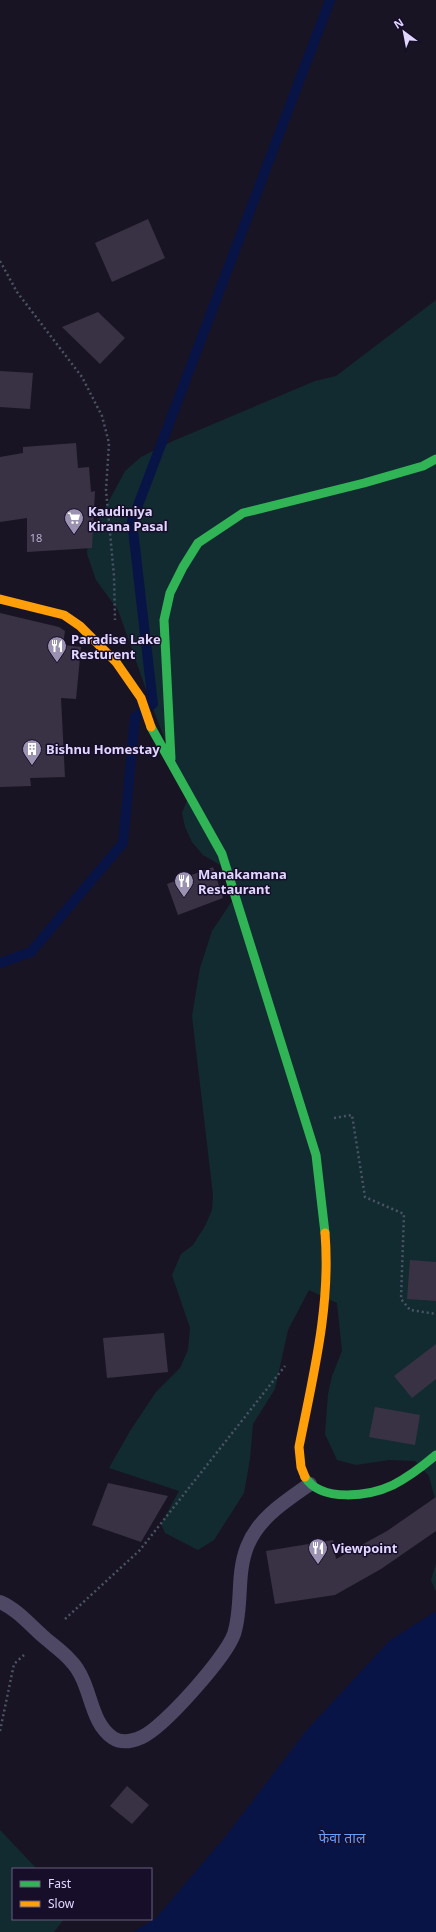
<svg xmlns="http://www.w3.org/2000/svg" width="436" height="1932" viewBox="0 0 436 1932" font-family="'Noto Sans','Noto Sans Devanagari',sans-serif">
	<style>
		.green { fill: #122b31 }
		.water { fill: #091446 }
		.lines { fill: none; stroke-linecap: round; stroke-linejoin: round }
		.stream { stroke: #091446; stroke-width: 10 }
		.building { fill: #393245 }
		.path { stroke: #495465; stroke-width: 2.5; stroke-dasharray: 2 3; stroke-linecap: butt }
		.lane { stroke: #4e4864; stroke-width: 14 }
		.fast { stroke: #30b455; stroke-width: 9 }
		.slow { stroke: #ff9f0a; stroke-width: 9 }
		.labels { text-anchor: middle; stroke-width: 3; stroke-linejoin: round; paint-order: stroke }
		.number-label { font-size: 11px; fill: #b7add0 }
		.poi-label { font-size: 13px; font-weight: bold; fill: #e1d6ff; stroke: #170e29; text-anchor: start }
		.water-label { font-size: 14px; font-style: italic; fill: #649eff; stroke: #170e29 }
	</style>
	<rect width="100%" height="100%" fill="#191423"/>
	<!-- green -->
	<path class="green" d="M 436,300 L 436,1503 L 429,1476 L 415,1461 L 389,1460 L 356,1465 L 337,1460 L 325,1434 L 328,1394 L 332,1376 L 342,1351 L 337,1303 L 309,1290 L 288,1330 L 275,1389 L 253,1424 L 250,1459 L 244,1493 L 214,1540 L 198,1550 L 165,1533 L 161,1524 L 179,1491 L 109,1468 L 130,1431 L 156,1392 L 180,1368 L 188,1350 L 190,1328 L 172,1275 L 181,1254 L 193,1245 L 205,1226 L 212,1210 L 213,1195 L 192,1016 L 200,968 L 212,931 L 234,898 L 220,865 L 203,855 L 192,842 L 185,827 L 182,813 L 188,798 L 153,709 L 118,610 L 96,580 L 87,554 L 88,540 L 125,471 L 141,457 L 173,441 L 315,381 L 336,376 Z
		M 436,1563 L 436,1592 L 431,1580 Z
		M 0,1830 L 37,1869 L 13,1869 L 13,1919 L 64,1919 L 54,1932 L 0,1932 Z"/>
	<!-- water -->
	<path class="water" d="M 436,1611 L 436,1932 L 133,1932 L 156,1918 L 225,1837 L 306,1731 L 389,1641 Z"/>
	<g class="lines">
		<!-- stream -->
		<path class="stream" d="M 0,963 L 31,952 L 123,843 L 135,717 L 153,704 L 132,521 L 330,0"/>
	</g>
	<!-- building -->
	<path class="building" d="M 148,219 L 165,258 L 112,282 L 95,243 Z
		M 98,312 L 125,338 L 100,364 L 62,327 Z
		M 0,371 L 33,373 L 30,409 L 0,407 Z
		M 76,443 L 78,468 L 89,467 L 91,492 L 95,491 L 92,548 L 27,552 L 27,518 L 0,522 L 0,457 L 23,453 L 23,447 Z
		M 0,613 L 59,627 L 65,631 L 63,645 L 81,647 L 76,699 L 61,698 L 65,777 L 30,778 L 31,786 L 0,787 Z
		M 213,867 L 223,898 L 178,915 L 167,884 Z
		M 410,1260 L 436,1262 L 436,1301 L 407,1299 Z
		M 164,1333 L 168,1372 L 107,1378 L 103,1338 Z
		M 436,1344 L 436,1379 L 412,1398 L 394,1376 Z
		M 375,1407 L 420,1415 L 415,1445 L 369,1437 Z
		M 108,1483 L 168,1496 L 141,1542 L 92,1525 Z
		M 436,1497 L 436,1531 L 381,1569 L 335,1595 L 275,1604 L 266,1551 L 333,1540 L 336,1559 L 387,1531 Z
		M 127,1786 L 149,1805 L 132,1824 L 110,1806 Z"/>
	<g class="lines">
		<!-- path -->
		<path class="path" d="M 0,261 L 17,292 L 82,377 L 102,416 L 109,443 L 106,490 L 114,576 L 115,620
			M 334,1118 L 352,1115 L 365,1197 L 404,1214 L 401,1299 L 410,1310 L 436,1314
			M 65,1619 L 140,1550 L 285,1366
			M 0,1731 L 14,1664 L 24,1655"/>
		<!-- lane -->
		<path class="lane" d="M 0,1602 C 17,1609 31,1626 45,1638 C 53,1645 63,1652 70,1660 C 75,1665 80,1673 83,1680 C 92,1700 94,1725 113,1738 C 122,1744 133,1741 142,1737 C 164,1727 226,1657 234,1634 C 243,1606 236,1575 247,1547 C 258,1518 286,1501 310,1484"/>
		<!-- fast -->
		<path class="fast" d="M 151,727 L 222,854 L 316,1155 L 325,1233
			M 171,759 L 164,620 L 170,593 L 183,567 L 198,543 L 243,513 L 364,483 L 423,466 L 436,459
			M 305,1477 C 321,1503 370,1496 393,1485 C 409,1477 423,1466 436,1455"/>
		<!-- slow -->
		<path class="slow" d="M 0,599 L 64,615 L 80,626 L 116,662 L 141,698 L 151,727
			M 305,1477 L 301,1467 L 299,1447 C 313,1376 331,1306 325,1233"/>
	</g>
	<!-- icons -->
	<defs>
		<g id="supermarket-pin" transform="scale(1)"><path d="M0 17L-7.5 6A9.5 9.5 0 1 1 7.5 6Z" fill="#9b92b2" stroke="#170e29"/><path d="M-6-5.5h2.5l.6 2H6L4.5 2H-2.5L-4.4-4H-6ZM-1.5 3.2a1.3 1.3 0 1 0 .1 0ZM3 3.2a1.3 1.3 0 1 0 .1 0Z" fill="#fff"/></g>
		<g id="restaurant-pin" transform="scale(1)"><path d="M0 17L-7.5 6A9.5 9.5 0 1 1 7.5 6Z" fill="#9b92b2" stroke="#170e29"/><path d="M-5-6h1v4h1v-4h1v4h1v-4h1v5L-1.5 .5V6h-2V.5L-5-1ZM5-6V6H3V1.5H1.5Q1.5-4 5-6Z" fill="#fff"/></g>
		<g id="building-pin" transform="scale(1)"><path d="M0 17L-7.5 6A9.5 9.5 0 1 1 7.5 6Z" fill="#9b92b2" stroke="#170e29"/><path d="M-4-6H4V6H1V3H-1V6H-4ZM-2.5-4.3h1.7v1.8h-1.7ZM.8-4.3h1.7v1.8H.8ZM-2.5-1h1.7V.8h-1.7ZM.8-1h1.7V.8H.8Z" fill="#fff"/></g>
	</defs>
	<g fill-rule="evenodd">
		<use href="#supermarket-pin" x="74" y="518"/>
		<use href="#restaurant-pin" x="57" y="646"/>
		<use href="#building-pin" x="32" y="749"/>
		<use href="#restaurant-pin" x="184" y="881"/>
		<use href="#restaurant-pin" x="318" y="1548"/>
	</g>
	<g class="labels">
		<!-- number labels -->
		<g class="number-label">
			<text x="36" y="542">18</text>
		</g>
		<!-- poi labels -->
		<g class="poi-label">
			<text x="88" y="516">Kaudiniya<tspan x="88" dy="15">Kirana Pasal</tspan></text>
			<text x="71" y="644">Paradise Lake<tspan x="71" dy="15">Resturent</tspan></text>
			<text x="46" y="754">Bishnu Homestay</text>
			<text x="198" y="879">Manakamana<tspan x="198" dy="15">Restaurant</tspan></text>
			<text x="332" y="1553">Viewpoint</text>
		</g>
		<!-- water labels -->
		<g class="water-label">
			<text x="342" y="1843">फेवा ताल</text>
		</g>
	</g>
	<!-- legend -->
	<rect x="12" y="1868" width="140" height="52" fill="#170e29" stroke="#685e7f"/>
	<rect x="20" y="1881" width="20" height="6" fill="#30b455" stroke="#685e7f"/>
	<text x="48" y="1888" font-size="12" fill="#e1d6ff">Fast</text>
	<rect x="20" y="1901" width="20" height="6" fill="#ff9f0a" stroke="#685e7f"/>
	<text x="48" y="1908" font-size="12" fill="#e1d6ff">Slow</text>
	<!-- north arrow -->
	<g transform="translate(404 32) rotate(328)" stroke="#170e29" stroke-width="3" paint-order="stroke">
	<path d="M0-3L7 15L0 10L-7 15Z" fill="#e1d6ff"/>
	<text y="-6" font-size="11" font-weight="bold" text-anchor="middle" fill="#e1d6ff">N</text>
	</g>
</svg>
